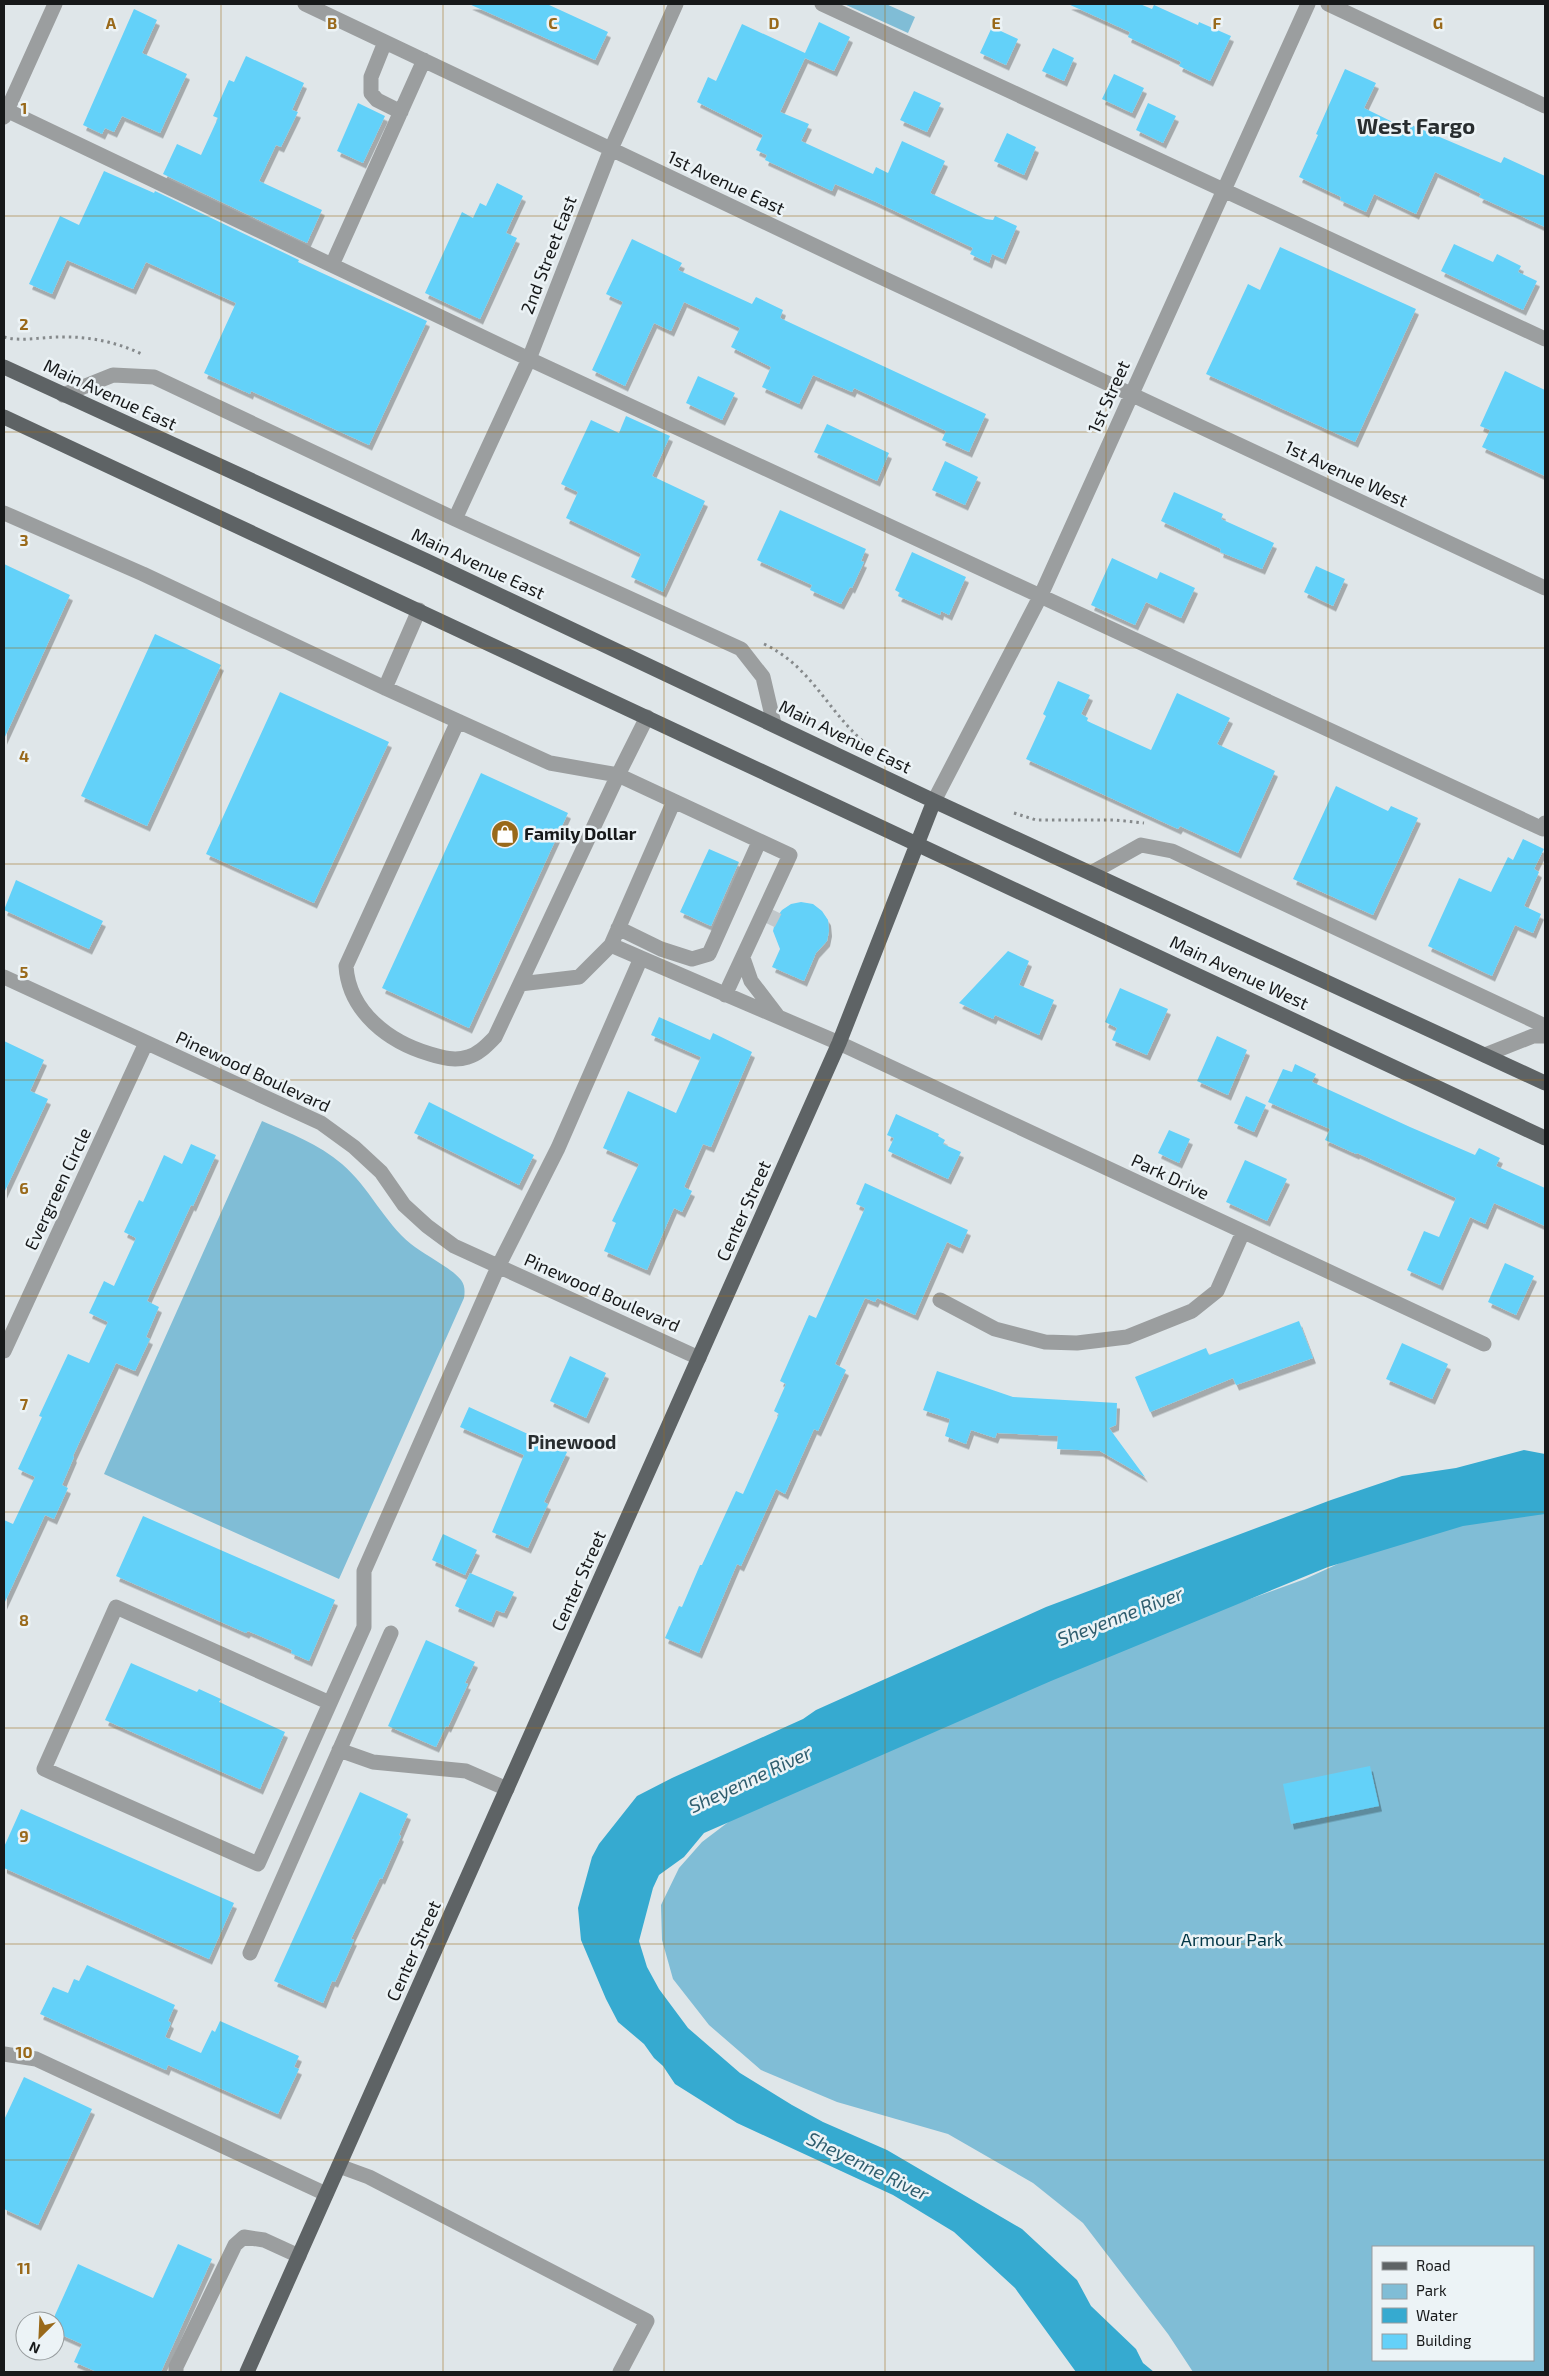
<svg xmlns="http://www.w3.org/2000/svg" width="1549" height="2376" viewBox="0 0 1549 2376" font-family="'Exo 2',sans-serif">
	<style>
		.green { fill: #80bdd6; fill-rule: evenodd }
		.water { fill: #36aad0 }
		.building { fill: #64d1f9; filter: url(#shadow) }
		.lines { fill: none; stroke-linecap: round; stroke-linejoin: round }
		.minor-tunnel { stroke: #c1c7ca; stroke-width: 15; stroke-dasharray: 15 8; stroke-linecap: butt }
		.path { stroke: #85898b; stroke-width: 3; stroke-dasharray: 2.5 4; stroke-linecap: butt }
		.minor { stroke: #9b9e9f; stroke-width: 15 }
		.major { stroke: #5e6365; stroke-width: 15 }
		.grid { fill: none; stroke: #99691a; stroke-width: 1; stroke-opacity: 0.55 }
		.labels { text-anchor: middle; stroke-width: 5; stroke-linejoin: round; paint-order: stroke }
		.street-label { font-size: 18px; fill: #17191a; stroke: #ecf3f6 }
		.poi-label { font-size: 18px; font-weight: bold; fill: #17191a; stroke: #ecf3f6; text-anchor: start }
		.park-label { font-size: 18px; fill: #023747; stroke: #ecf3f6 }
		.neighbourhood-label { font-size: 19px; font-weight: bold; fill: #282d2f; stroke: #ecf3f6 }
		.water-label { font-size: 19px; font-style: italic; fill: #2f5d6e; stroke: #ecf3f6 }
		.district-label { font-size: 22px; font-weight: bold; fill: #282d2f; stroke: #ecf3f6 }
		.grid-label { font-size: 16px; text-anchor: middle; font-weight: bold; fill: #99691a; stroke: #ecf3f6; stroke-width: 5; stroke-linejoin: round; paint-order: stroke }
	</style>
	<defs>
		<filter id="shadow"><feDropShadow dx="3" dy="5.5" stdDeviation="0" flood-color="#0004"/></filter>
	</defs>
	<rect width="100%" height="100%" fill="#dfe6e9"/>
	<!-- green -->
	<path class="green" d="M 844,4 L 886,4 L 915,17 L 908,33 Z
		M 262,1121 C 289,1133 319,1144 342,1164 C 369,1187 384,1222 411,1244 C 423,1254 453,1269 461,1280 C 465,1285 465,1292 464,1298 L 339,1579 L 104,1474 Z
		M 1545,1492 L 1545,2372 L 1193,2372 L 1168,2334 L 1083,2223 L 1033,2183 L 948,2134 L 837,2102 L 761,2070 L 709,2025 L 673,1979 L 662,1940 L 661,1905 L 679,1868 L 702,1842 L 735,1817 L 1037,1676 L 1305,1579 L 1397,1537 ZM 1373,2247 L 1533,2247 L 1533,2360 L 1373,2360 Z"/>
	<!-- water -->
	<path class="water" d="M 1524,1450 L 1545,1454 L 1545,1514 L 1463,1526 L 1328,1567 L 1051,1681 L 704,1833 L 684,1857 L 659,1875 L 653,1888 L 639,1941 L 647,1967 L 659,1989 L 688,2028 L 740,2073 L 792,2105 L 823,2122 L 887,2150 L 1022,2229 L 1077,2280 L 1091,2306 L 1136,2349 L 1143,2363 L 1154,2372 L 1076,2372 L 1015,2288 L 954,2232 L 893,2195 L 737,2123 L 675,2084 L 663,2066 L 654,2058 L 644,2044 L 618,2022 L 606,1999 L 581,1940 L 578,1908 L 592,1857 L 599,1844 L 637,1796 L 672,1778 L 803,1719 L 816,1710 L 1046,1607 L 1331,1500 L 1402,1476 L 1456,1468 Z"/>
	<!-- building -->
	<path class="building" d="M 469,4 L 547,4 L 608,32 L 595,60 Z
		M 1068,4 L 1140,4 L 1152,9 L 1154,5 L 1198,25 L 1199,22 L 1231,36 L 1210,81 L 1179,66 L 1181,62 L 1128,37 L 1130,32 Z
		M 134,9 L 157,20 L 142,53 L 187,74 L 160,133 L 122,116 L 114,132 L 105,128 L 102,134 L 83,125 Z
		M 819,22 L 850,37 L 834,71 L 805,58 L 780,112 L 809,124 L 801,141 L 873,174 L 876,167 L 888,173 L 902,141 L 945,161 L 930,193 L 986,219 L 993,220 L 995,216 L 1017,226 L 1003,259 L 992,254 L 989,263 L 970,254 L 973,248 L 876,202 L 835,184 L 832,191 L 765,160 L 767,155 L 756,150 L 763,135 L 697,102 L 708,77 L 716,81 L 742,24 L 805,53 Z
		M 992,27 L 1018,39 L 1006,65 L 980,53 Z
		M 1053,48 L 1074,58 L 1064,81 L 1042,71 Z
		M 246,56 L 304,83 L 292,110 L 298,112 L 281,147 L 276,145 L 259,181 L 322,210 L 307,243 L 163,174 L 177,144 L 201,155 L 218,118 L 213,116 L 229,80 L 234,82 Z
		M 1345,69 L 1376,83 L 1364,108 L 1407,129 L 1409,124 L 1501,163 L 1504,157 L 1545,176 L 1545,227 L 1479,197 L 1481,194 L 1435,172 L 1416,214 L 1374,194 L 1366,212 L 1340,200 L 1341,197 L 1299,177 L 1318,135 L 1316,134 Z
		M 1114,74 L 1144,88 L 1132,113 L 1102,99 Z
		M 914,91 L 941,103 L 927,132 L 900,120 Z
		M 358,103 L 385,116 L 363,163 L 337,151 Z
		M 1148,103 L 1176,116 L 1163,143 L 1136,130 Z
		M 1007,133 L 1036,147 L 1024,175 L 994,161 Z
		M 104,171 L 154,193 L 155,191 L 299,260 L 298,262 L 427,321 L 369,445 L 251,391 L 250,394 L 204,373 L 236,303 L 146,262 L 133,289 L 67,260 L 52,294 L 29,284 L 60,216 L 79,225 Z
		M 497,183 L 523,196 L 506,233 L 517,238 L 480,319 L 425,293 L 462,212 L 473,218 L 480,203 L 486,206 Z
		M 632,239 L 682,263 L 678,270 L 752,304 L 756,297 L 783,310 L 780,318 L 986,414 L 969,452 L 942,440 L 946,431 L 854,388 L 852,392 L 813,375 L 799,404 L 762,387 L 771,367 L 731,347 L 740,328 L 684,302 L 671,331 L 654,323 L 625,386 L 592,370 L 623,302 L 606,294 Z
		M 1454,244 L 1493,262 L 1497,254 L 1521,266 L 1518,272 L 1537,281 L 1523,310 L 1441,271 Z
		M 1280,247 L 1416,309 L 1355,442 L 1206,374 L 1248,284 L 1260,290 Z
		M 1505,371 L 1545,390 L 1545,476 L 1482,447 L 1490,430 L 1480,426 Z
		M 698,376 L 735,393 L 722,420 L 686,403 Z
		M 626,416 L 670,436 L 652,476 L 705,501 L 663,592 L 631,577 L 641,554 L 566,518 L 578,492 L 561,484 L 591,420 L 619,433 Z
		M 827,424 L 889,453 L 877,481 L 814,452 Z
		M 945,461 L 978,477 L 965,505 L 932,490 Z
		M 1174,492 L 1223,514 L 1221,519 L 1274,543 L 1262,569 L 1220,552 L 1221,549 L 1161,521 Z
		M 780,510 L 866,549 L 861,561 L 864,562 L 852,588 L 850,587 L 841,604 L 810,590 L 812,585 L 757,560 Z
		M 912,552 L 966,577 L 949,615 L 941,611 L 940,615 L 914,603 L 898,596 L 900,593 L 895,590 Z
		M 1112,558 L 1157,579 L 1160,572 L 1195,588 L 1181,618 L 1146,602 L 1135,625 L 1091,605 Z
		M 4,564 L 70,595 L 4,739 Z
		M 1316,566 L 1345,579 L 1333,606 L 1304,592 Z
		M 155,634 L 221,665 L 147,826 L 81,796 Z
		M 1058,681 L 1090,695 L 1081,714 L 1088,718 L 1087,721 L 1151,750 L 1177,693 L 1230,718 L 1217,744 L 1275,771 L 1238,853 L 1180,826 L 1178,829 L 1026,759 L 1046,716 L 1043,714 Z
		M 280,692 L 389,742 L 314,903 L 206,854 Z
		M 481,773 L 568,813 L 469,1028 L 382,988 Z
		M 1336,786 L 1388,811 L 1391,806 L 1418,818 L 1373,915 L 1293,879 Z
		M 1523,839 L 1544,849 L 1534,869 L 1539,872 L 1524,906 L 1541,914 L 1533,933 L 1515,925 L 1492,976 L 1428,946 L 1459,878 L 1491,892 L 1508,857 L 1513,860 Z
		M 709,849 L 739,862 L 711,926 L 680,912 Z
		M 16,880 L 103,921 L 89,949 L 4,910 Z
		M 801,902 L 813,904 L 822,911 L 828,920 L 829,931 L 827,941 L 816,953 L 804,981 L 772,967 L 780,949 L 773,931 L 776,918 L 782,910 L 791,904 Z
		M 1008,951 L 1029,961 L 1019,985 L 1054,1000 L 1039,1035 L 995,1015 L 993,1019 L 959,1003 Z
		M 1120,988 L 1168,1009 L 1147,1055 L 1112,1040 L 1117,1028 L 1105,1022 Z
		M 659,1017 L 710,1040 L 713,1033 L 752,1052 L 711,1147 L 703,1144 L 684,1187 L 692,1191 L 682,1212 L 674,1208 L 647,1270 L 604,1251 L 616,1223 L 612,1221 L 639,1164 L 603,1148 L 628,1091 L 676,1113 L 701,1057 L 651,1035 Z
		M 1217,1036 L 1247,1050 L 1228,1095 L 1197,1081 Z
		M 4,1041 L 44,1060 L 30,1091 L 48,1099 L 4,1193 Z
		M 1295,1064 L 1316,1074 L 1312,1082 L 1410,1127 L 1475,1155 L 1479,1148 L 1500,1158 L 1496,1166 L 1545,1188 L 1545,1226 L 1494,1203 L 1485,1224 L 1470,1217 L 1440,1285 L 1407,1270 L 1424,1231 L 1439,1237 L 1456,1198 L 1357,1153 L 1356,1154 L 1325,1140 L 1330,1129 L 1268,1102 L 1283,1069 L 1292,1072 Z
		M 1246,1096 L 1266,1105 L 1254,1132 L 1234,1123 Z
		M 429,1102 L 534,1155 L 519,1185 L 414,1133 Z
		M 896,1114 L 939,1134 L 938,1136 L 945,1140 L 943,1144 L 961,1152 L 948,1179 L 888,1151 L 894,1138 L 887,1135 Z
		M 1169,1130 L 1190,1139 L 1179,1163 L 1158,1153 Z
		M 191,1144 L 216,1155 L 193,1206 L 191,1205 L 147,1301 L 159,1307 L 146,1337 L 150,1339 L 135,1371 L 116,1363 L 73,1456 L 74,1457 L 62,1485 L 68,1488 L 54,1519 L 45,1515 L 4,1604 L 4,1520 L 13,1524 L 35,1477 L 18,1469 L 42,1417 L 39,1416 L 68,1354 L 89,1363 L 108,1322 L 89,1313 L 104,1281 L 114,1286 L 136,1238 L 124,1232 L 139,1200 L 143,1202 L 164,1155 L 182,1164 Z
		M 1245,1160 L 1287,1179 L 1267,1221 L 1226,1202 Z
		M 865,1183 L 968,1230 L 960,1248 L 947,1242 L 915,1315 L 877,1298 L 875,1302 L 865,1298 L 835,1364 L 846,1370 L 818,1431 L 814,1429 L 785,1494 L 776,1489 L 741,1566 L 737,1564 L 699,1653 L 665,1638 L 679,1606 L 682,1607 L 700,1565 L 702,1565 L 736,1491 L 743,1494 L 779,1414 L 774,1411 L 786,1384 L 780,1381 L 809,1315 L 816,1318 L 865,1208 L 856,1204 Z
		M 1505,1263 L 1534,1276 L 1516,1315 L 1488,1302 Z
		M 1299,1321 L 1313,1358 L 1236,1385 L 1233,1378 L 1150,1412 L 1135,1377 L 1206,1348 L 1209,1355 Z
		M 1402,1343 L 1448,1364 L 1432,1399 L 1386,1379 Z
		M 570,1356 L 606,1373 L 586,1418 L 550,1401 Z
		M 937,1371 L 1013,1397 L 1117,1403 L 1116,1425 L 1109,1428 L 1145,1477 L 1100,1451 L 1057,1449 L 1058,1436 L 997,1433 L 995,1438 L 971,1430 L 966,1444 L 945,1436 L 950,1419 L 923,1410 Z
		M 469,1407 L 567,1452 L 544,1502 L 548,1504 L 528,1548 L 492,1532 L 524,1455 L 460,1427 Z
		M 143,1516 L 335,1600 L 309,1661 L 291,1653 L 292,1650 L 248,1631 L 246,1633 L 116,1576 Z
		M 443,1534 L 477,1550 L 465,1575 L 432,1560 Z
		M 470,1573 L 514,1592 L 504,1613 L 496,1610 L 491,1622 L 455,1606 Z
		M 426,1640 L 475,1662 L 465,1683 L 468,1684 L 448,1727 L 446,1726 L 436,1747 L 388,1726 Z
		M 131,1663 L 197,1692 L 199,1689 L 221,1699 L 219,1702 L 285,1732 L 260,1789 L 105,1720 Z
		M 1370,1766 L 1379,1806 L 1291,1824 L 1283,1784 Z
		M 360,1792 L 408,1814 L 399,1835 L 401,1836 L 382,1879 L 380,1878 L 351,1939 L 354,1940 L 335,1982 L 332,1981 L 323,2003 L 274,1981 Z
		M 21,1809 L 234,1903 L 209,1959 L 4,1868 L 4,1847 Z
		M 87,1965 L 175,2005 L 168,2021 L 171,2023 L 165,2037 L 201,2053 L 212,2030 L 215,2032 L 220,2021 L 299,2056 L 294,2067 L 299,2069 L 278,2114 L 168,2065 L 166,2070 L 40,2014 L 53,1987 L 68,1993 L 74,1979 L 79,1981 Z
		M 24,2077 L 92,2109 L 38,2225 L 4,2209 L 4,2120 Z
		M 178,2244 L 212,2259 L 161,2372 L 97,2372 L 74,2362 L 82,2344 L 55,2332 L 55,2315 L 78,2264 L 153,2298 Z"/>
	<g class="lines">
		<!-- minor-tunnel -->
		<path class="minor-tunnel" d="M 768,924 L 775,910"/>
		<!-- path -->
		<path class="path" d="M 4,337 C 21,342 41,337 59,337 C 88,336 116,342 142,354
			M 764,644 C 811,666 828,712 866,744
			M 1014,813 L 1036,820 L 1115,820 L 1144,823"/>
		<!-- minor -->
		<path class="minor" d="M 305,4 L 872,273 L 1545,588
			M 822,4 L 1545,339
			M 1328,4 L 1545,106
			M 385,42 L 371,77 L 371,93 L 377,100 L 401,112
			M 4,109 L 529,359 L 1543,829 L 1545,823
			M 4,117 L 55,4
			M 332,265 L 424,60
			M 63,395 L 113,375 L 154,377 L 455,519 L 741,649 L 763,677 L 774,724
			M 4,513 L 143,574 L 385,688 L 550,763 L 618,775 L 647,717
			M 455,519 L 529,359 L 611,149 L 676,4
			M 385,688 L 419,610
			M 458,721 L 346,966 C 349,1012 389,1042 430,1054 C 443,1058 455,1061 468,1057 C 479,1054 487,1045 495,1037 L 618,775 L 790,855 L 725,995
			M 934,801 L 1041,595 L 1308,4
			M 1091,873 L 1141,845 L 1172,851 L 1545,1026
			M 618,928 L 661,949 L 692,959 L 709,954 L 759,842
			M 611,945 L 674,801
			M 743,958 L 751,981 L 777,1015
			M 4,977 L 321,1123 L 354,1147 L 381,1172 L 404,1205 L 427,1226 L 454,1246 L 699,1358
			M 520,984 L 579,977 L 611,945 L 641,958
			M 1485,1055 L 1533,1036 L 1545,1036
			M 940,1300 L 995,1329 L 1045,1342 L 1077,1343 L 1127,1337 L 1192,1311 L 1217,1291 L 1243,1232
			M 4,1351 L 146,1043
			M 330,1703 L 116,1607 L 44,1769 L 258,1864 L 364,1627 L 364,1571 L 498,1267 L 558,1148 L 641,958 L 839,1043 L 1484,1344
			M 339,1750 L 373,1762 L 466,1771 L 507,1789
			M 250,1953 L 391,1633
			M 4,2054 L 36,2059 L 326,2194
			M 339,2166 L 369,2177 L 647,2321 L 620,2372
			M 176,2372 L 176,2367 L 235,2245 L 244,2237 L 264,2240 L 299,2256"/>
		<!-- major -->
		<path class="major" d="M 4,367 L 427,561 L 934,801 L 1545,1083
			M 4,417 L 1545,1138
			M 247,2372 L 839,1043 L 934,801"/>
	</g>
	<!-- grid -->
	<path class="grid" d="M 221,4 L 221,2372M 443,4 L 443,2372M 664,4 L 664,2372M 885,4 L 885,2372M 1106,4 L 1106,2372M 1328,4 L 1328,2372M 4,216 L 1545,216M 4,432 L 1545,432M 4,648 L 1545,648M 4,864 L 1545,864M 4,1080 L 1545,1080M 4,1296 L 1545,1296M 4,1512 L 1545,1512M 4,1728 L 1545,1728M 4,1944 L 1545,1944M 4,2160 L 1545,2160"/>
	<!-- icons -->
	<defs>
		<g id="shop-disc" transform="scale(1.4375)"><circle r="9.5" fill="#99691a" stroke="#ecf3f6"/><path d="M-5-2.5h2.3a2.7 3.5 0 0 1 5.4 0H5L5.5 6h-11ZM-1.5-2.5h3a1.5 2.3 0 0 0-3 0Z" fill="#fff"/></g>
	</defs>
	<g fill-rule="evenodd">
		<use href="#shop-disc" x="505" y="834"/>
	</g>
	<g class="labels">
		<!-- street labels -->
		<g class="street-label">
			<text transform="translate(726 183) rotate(25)" y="6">1st Avenue East</text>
			<text transform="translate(549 255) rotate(-69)" y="6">2nd Street East</text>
			<text transform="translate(110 395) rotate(25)" y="6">Main Avenue East</text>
			<text transform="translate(1109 397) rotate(-66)" y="6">1st Street</text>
			<text transform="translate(1346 474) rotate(25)" y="6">1st Avenue West</text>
			<text transform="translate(478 564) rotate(25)" y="6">Main Avenue East</text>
			<text transform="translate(845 737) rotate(26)" y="6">Main Avenue East</text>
			<text transform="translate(1239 973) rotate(25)" y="6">Main Avenue West</text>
			<text transform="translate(253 1072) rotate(25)" y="6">Pinewood Boulevard</text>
			<text transform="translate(1170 1177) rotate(25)" y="6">Park Drive</text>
			<text transform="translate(58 1189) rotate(-65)" y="6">Evergreen Circle</text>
			<text transform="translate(744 1211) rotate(-66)" y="6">Center Street</text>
			<text transform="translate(602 1293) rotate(24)" y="6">Pinewood Boulevard</text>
			<text transform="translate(579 1581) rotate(-66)" y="6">Center Street</text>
			<text transform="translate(414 1951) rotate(-66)" y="6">Center Street</text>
		</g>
		<!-- poi labels -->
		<g class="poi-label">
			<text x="524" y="840">Family Dollar</text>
		</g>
		<!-- park labels -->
		<g class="park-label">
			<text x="1232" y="1946">Armour Park</text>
		</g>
		<!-- neighbourhood labels -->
		<g class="neighbourhood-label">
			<text x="572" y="1449">Pinewood</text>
		</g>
		<!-- water labels -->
		<g class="water-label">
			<text transform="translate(1120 1616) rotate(-21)" y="7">Sheyenne River</text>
			<text transform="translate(750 1779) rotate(-25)" y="7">Sheyenne River</text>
			<text transform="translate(868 2166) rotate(26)" y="7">Sheyenne River</text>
		</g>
		<!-- district labels -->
		<g class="district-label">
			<text x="1416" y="134">West Fargo</text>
		</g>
	</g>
	<g class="grid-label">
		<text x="111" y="29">A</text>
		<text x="332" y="29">B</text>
		<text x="553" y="29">C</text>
		<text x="774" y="29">D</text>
		<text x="996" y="29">E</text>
		<text x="1217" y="29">F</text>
		<text x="1438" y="29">G</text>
		<text x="24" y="114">1</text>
		<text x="24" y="330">2</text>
		<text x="24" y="546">3</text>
		<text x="24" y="762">4</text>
		<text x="24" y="978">5</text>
		<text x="24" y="1194">6</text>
		<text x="24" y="1410">7</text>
		<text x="24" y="1626">8</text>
		<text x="24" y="1842">9</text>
		<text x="24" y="2058">10</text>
		<text x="24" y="2274">11</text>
	</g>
	<!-- border -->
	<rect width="1549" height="2376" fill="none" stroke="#17191a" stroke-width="10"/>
	<!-- legend -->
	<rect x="1372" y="2246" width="162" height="115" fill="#ecf3f6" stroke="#979c9e"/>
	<rect x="1382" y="2262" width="25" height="8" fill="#5e6365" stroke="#979c9e"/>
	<text x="1416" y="2271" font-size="15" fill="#17191a">Road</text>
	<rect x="1382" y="2284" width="25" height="15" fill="#80bdd6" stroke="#979c9e"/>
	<text x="1416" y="2296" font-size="15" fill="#17191a">Park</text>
	<rect x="1382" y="2308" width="25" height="15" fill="#36aad0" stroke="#979c9e"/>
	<text x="1416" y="2321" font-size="15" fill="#17191a">Water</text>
	<rect x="1382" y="2334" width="25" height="15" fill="#64d1f9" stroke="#979c9e"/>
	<text x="1416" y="2346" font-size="15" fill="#17191a">Building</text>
	<!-- north arrow -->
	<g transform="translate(40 2336) rotate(204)"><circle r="24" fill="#ecf3f6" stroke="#979c9e"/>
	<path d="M0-4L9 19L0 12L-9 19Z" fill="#99691a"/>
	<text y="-8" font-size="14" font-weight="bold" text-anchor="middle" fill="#17191a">N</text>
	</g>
</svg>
